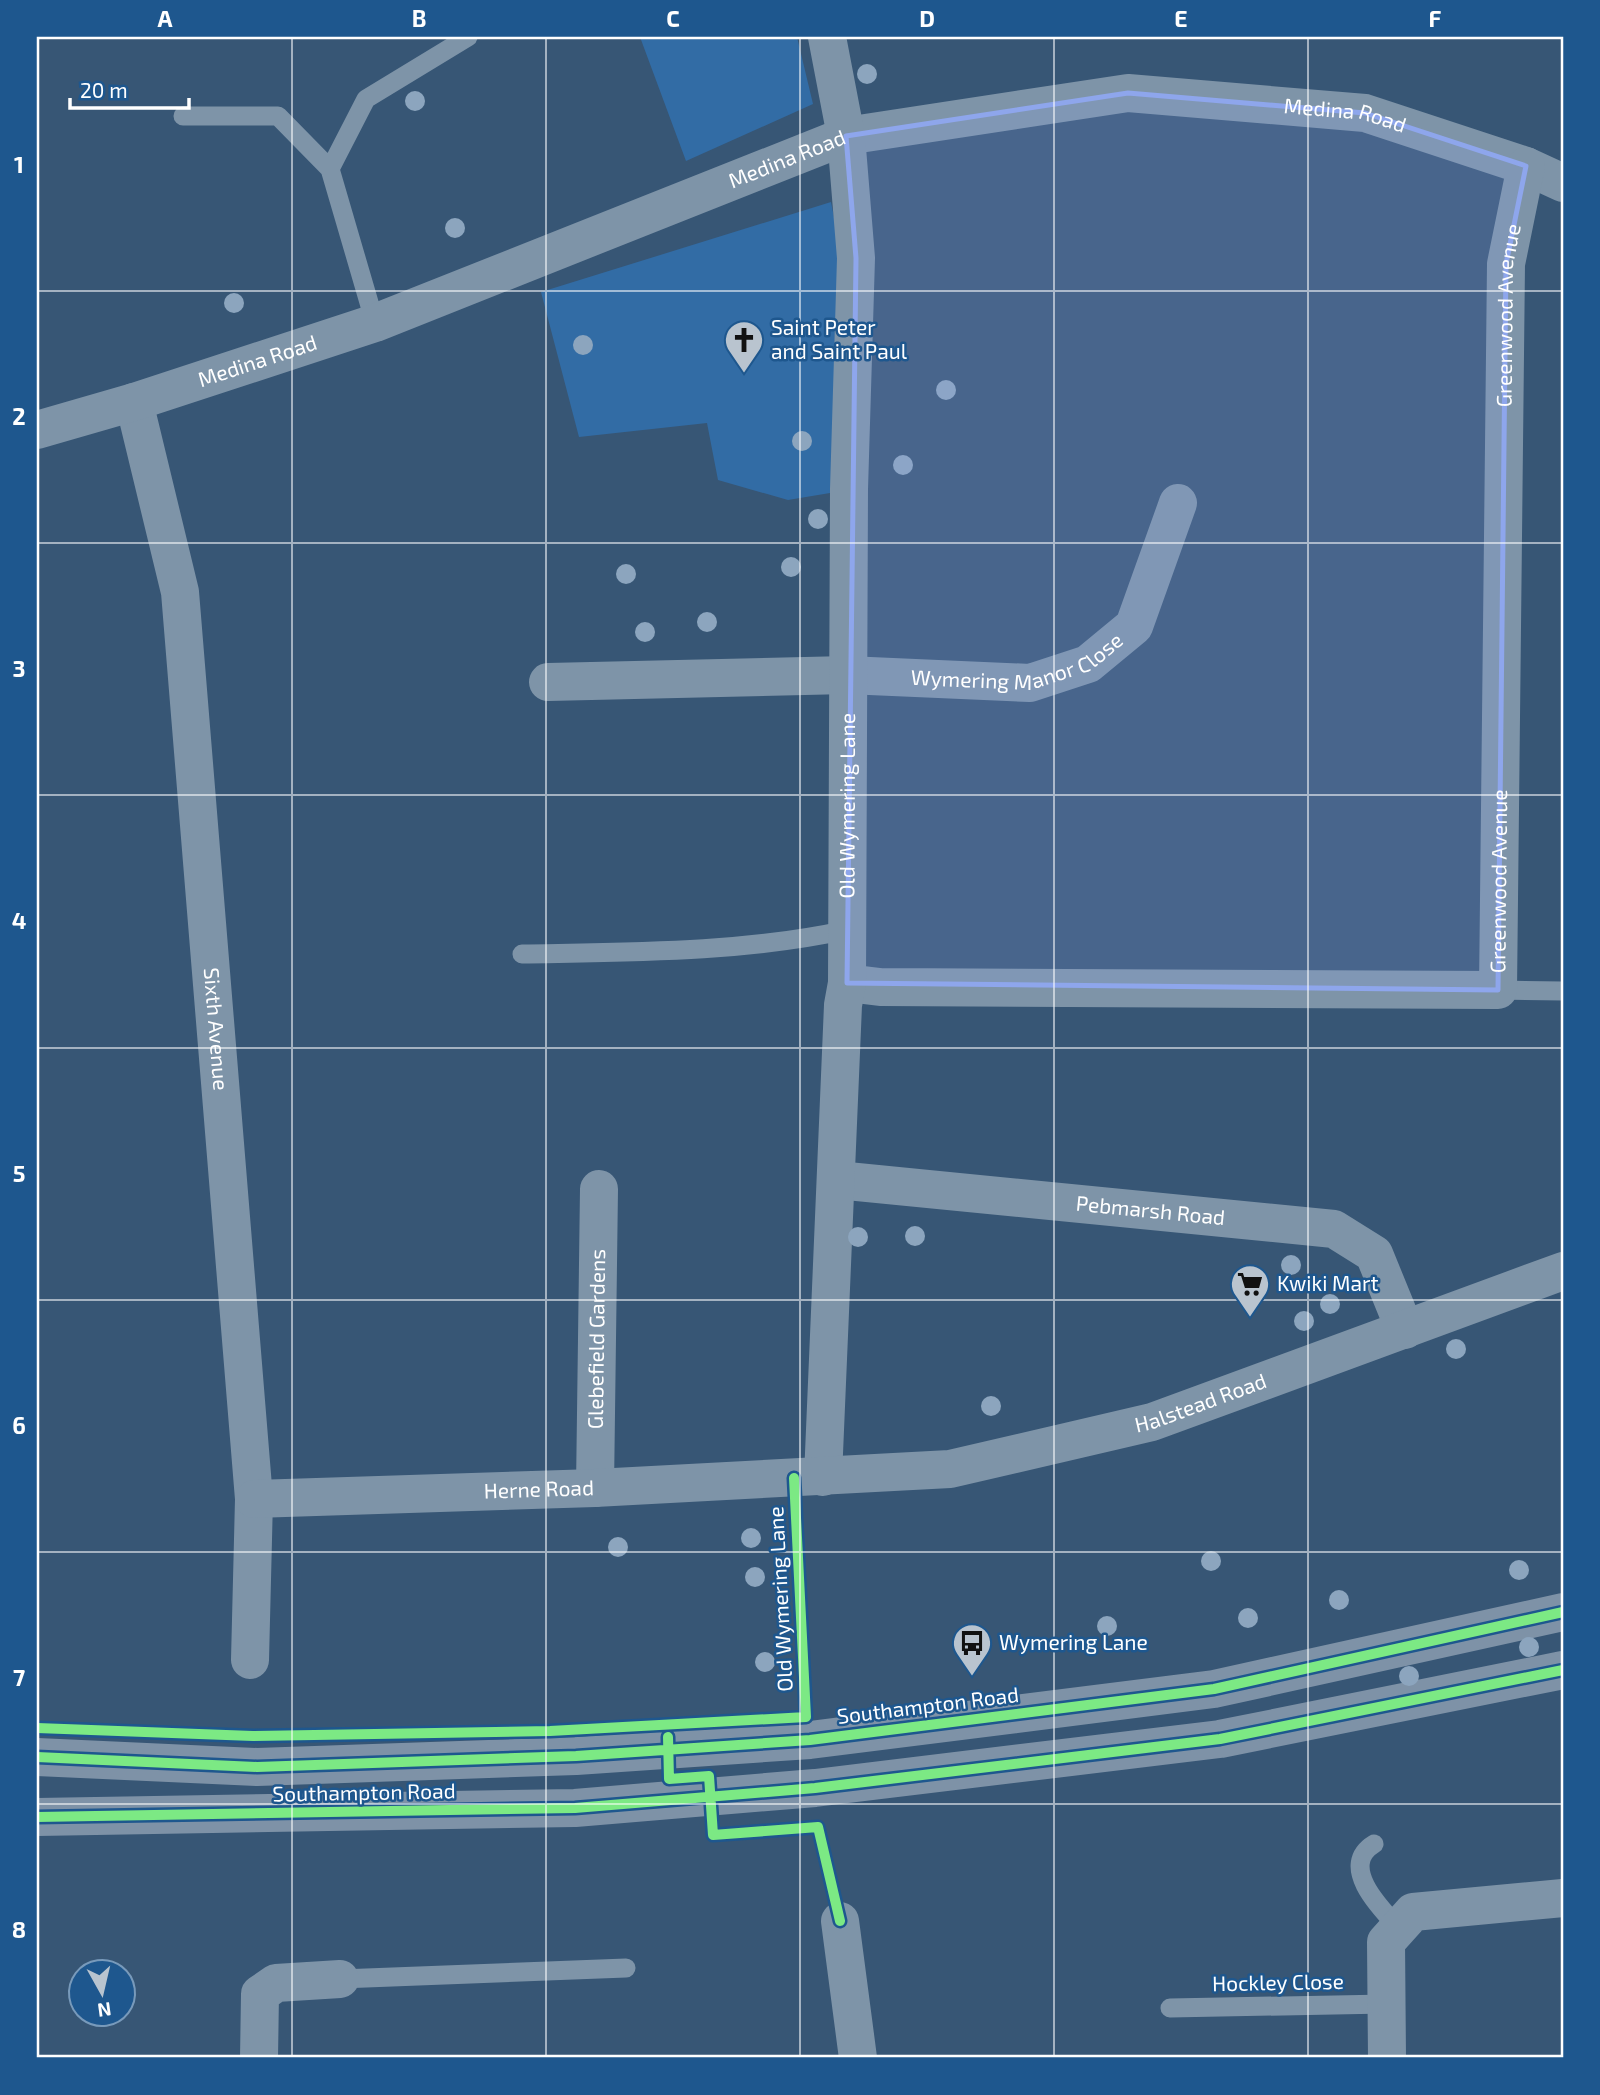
<svg xmlns="http://www.w3.org/2000/svg" width="1600" height="2095" viewBox="0 0 1600 2095" font-family="'Exo 2',sans-serif">
	<style>
		.green { fill: #326ca5 }
		.lines { fill: none; stroke-linecap: round; stroke-linejoin: round }
		.lane { stroke: #7e94a8; stroke-width: 19 }
		.street { stroke: #7e94a8; stroke-width: 38 }
		.primary { stroke: #7e92a7; stroke-width: 38 }
		.cycleway-casing { stroke: #1e578e; stroke-width: 15 }
		.cycleway { stroke: #7ce984; stroke-width: 10 }
		.tree { fill: #8ca5be }
		.marked { fill: #8ea6ec; fill-opacity: 0.2; stroke: #8ea6ec; stroke-width: 5; stroke-linejoin: round }
		.grid { fill: none; stroke: #fff; stroke-width: 2; stroke-opacity: 0.55 }
		.labels { text-anchor: middle; stroke-width: 5; stroke-linejoin: round; paint-order: stroke }
		.street-label { font-size: 21px; fill: #fff; stroke: #1e578e }
		.poi-label { font-size: 21px; fill: #fff; stroke: #1e578e; text-anchor: start }
		.neatline { fill: none; stroke: #fff; stroke-width: 2.5 }
		.grid-label { font-size: 23px; text-anchor: middle; font-weight: bold; fill: #fff }
	</style>
	<rect width="100%" height="100%" fill="#375675"/>
	<!-- green -->
	<path class="green" d="M 640,37 L 797,37 L 813,104 L 686,161 Z
		M 831,202 L 846,278 L 842,491 L 788,500 L 718,480 L 707,423 L 579,437 L 541,292 Z"/>
	<g class="lines">
		<!-- lane -->
		<path class="lane" d="M 183,116 L 278,116 L 330,169
			M 375,323 L 330,169 L 366,99 L 468,37
			M 522,954 C 631,952 740,953 847,930
			M 1498,990 L 1563,991
			M 1374,1844 C 1338,1866 1381,1909 1399,1928
			M 340,1979 L 626,1968
			M 1170,2008 L 1386,2004"/>
		<!-- street -->
		<g class="street">
			<path id="s1" d="M 134,402 L 180,592 L 254,1499 L 250,1660"/>
			<path id="s2" d="M 37,430 L 134,402 L 375,323 L 846,136 L 1128,93 L 1365,113 L 1526,166 L 1563,183"/>
			<path id="s3" d="M 548,682 L 847,675 L 1030,683 L 1088,664 L 1134,626 L 1178,503"/>
			<path id="s4" d="M 847,983 L 880,987 L 1498,990 L 1506,264 L 1526,166"/>
			<path id="s5" d="M 837,1180 L 1334,1229 L 1374,1254 L 1405,1330"/>
			<path id="s6" d="M 823,1477 L 843,1005 L 847,983 L 849,489 L 856,258 L 846,136 L 827,37"/>
			<path id="s7" d="M 595,1488 L 599,1189"/>
			<path id="s8" d="M 254,1499 L 595,1488 L 950,1469 L 1152,1422 L 1563,1271"/>
			<path d="M 840,1921 L 858,2058"/>
			<path d="M 259,2058 L 260,1994 L 276,1983 L 340,1979"/>
			<path d="M 1387,2058 L 1386,1942 L 1413,1912 L 1563,1898"/>
		</g>
		<!-- primary -->
		<path class="primary" d="M 37,1757 L 257,1767 L 576,1756 L 810,1740 L 1214,1689 L 1563,1612
			M 37,1817 L 575,1808 L 815,1788 L 1220,1739 L 1563,1670"/>
		<!-- cycleway casing -->
		<g class="cycleway-casing">
			<path id="cycleway" d="M 37,1728 L 253,1736 L 550,1731 L 806,1717 L 794,1478
				M 668,1737 L 669,1779 L 709,1776 L 713,1835 L 818,1827 L 840,1921
				M 37,1757 L 257,1767 L 576,1756 L 810,1740 L 1214,1689 L 1563,1612
				M 37,1817 L 575,1808 L 815,1788 L 1220,1739 L 1563,1670"/>
		</g>
		<!-- cycleway -->
		<use href="#cycleway" class="cycleway"/>
	</g>
	<!-- trees -->
	<g class="tree">
		<circle cx="867" cy="74" r="10"/>
		<circle cx="415" cy="101" r="10"/>
		<circle cx="455" cy="228" r="10"/>
		<circle cx="234" cy="303" r="10"/>
		<circle cx="583" cy="345" r="10"/>
		<circle cx="946" cy="390" r="10"/>
		<circle cx="802" cy="441" r="10"/>
		<circle cx="903" cy="465" r="10"/>
		<circle cx="818" cy="519" r="10"/>
		<circle cx="791" cy="567" r="10"/>
		<circle cx="626" cy="574" r="10"/>
		<circle cx="707" cy="622" r="10"/>
		<circle cx="645" cy="632" r="10"/>
		<circle cx="915" cy="1236" r="10"/>
		<circle cx="858" cy="1237" r="10"/>
		<circle cx="1291" cy="1265" r="10"/>
		<circle cx="1330" cy="1304" r="10"/>
		<circle cx="1304" cy="1321" r="10"/>
		<circle cx="1456" cy="1349" r="10"/>
		<circle cx="991" cy="1406" r="10"/>
		<circle cx="751" cy="1538" r="10"/>
		<circle cx="618" cy="1547" r="10"/>
		<circle cx="1211" cy="1561" r="10"/>
		<circle cx="1519" cy="1570" r="10"/>
		<circle cx="755" cy="1577" r="10"/>
		<circle cx="1339" cy="1600" r="10"/>
		<circle cx="1248" cy="1618" r="10"/>
		<circle cx="1107" cy="1626" r="10"/>
		<circle cx="968" cy="1635" r="10"/>
		<circle cx="1529" cy="1647" r="10"/>
		<circle cx="765" cy="1662" r="10"/>
		<circle cx="1409" cy="1676" r="10"/>
	</g>
	<!-- marked area -->
	<path class="marked" d="M 1128,93 L 1365,113 L 1526,166 L 1506,264 L 1498,990 L 847,983 L 856,258 L 846,136 Z"/>
	<!-- grid -->
	<path class="grid" d="M 292,37 L 292,2058M 546,37 L 546,2058M 800,37 L 800,2058M 1054,37 L 1054,2058M 1308,37 L 1308,2058M 37,291 L 1563,291M 37,543 L 1563,543M 37,795 L 1563,795M 37,1048 L 1563,1048M 37,1300 L 1563,1300M 37,1552 L 1563,1552M 37,1804 L 1563,1804"/>
	<!-- icons -->
	<defs>
		<g id="church-pin" transform="scale(2.0125)"><path d="M0 17L-7.5 6A9.5 9.5 0 1 1 7.5 6Z" fill="#b9c4cf" stroke="#1e578e"/><path d="M-1.2-6h2.4v3.5h3.3v2.4h-3.3V6h-2.4V-.1h-3.3v-2.4h3.3Z" fill="#111"/></g>
		<g id="supermarket-pin" transform="scale(2.0125)"><path d="M0 17L-7.5 6A9.5 9.5 0 1 1 7.5 6Z" fill="#b9c4cf" stroke="#1e578e"/><path d="M-6-5.5h2.5l.6 2H6L4.5 2H-2.5L-4.4-4H-6ZM-1.5 3.2a1.3 1.3 0 1 0 .1 0ZM3 3.2a1.3 1.3 0 1 0 .1 0Z" fill="#111"/></g>
		<g id="bus-pin" transform="scale(2.0125)"><path d="M0 17L-7.5 6A9.5 9.5 0 1 1 7.5 6Z" fill="#b9c4cf" stroke="#1e578e"/><path d="M-5-6H5V4H4V6H2V4H-2V6H-4V4H-5ZM-3.5-4V0h7V-4ZM-3.5 1.2v1.5H-2V1.2ZM2 1.2v1.5H3.5V1.2Z" fill="#111"/></g>
	</defs>
	<g fill-rule="evenodd">
		<use href="#church-pin" x="744" y="340"/>
		<use href="#supermarket-pin" x="1250" y="1284"/>
		<use href="#bus-pin" x="972" y="1643"/>
	</g>
	<g class="labels">
		<!-- street labels -->
		<g class="street-label">
			<text dy="7" stroke="none"><textPath href="#s2" startOffset="1365">Medina Road</textPath></text>
			<text dy="7" stroke="none"><textPath href="#s2" startOffset="798">Medina Road</textPath></text>
			<text dy="7" stroke="none"><textPath href="#s4" startOffset="1326">Greenwood Avenue</textPath></text>
			<text dy="7" stroke="none"><textPath href="#s2" startOffset="231">Medina Road</textPath></text>
			<text dy="7" stroke="none"><textPath href="#s3" startOffset="474">Wymering Manor Close</textPath></text>
			<text dy="7" stroke="none"><textPath href="#s6" startOffset="672">Old Wymering Lane</textPath></text>
			<text dy="7" stroke="none"><textPath href="#s4" startOffset="760">Greenwood Avenue</textPath></text>
			<text dy="7" stroke="none"><textPath href="#s1" startOffset="634">Sixth Avenue</textPath></text>
			<text dy="7" stroke="none"><textPath href="#s5" startOffset="315">Pebmarsh Road</textPath></text>
			<text dy="7" stroke="none"><textPath href="#s7" startOffset="149">Glebefield Gardens</textPath></text>
			<text dy="7" stroke="none"><textPath href="#s8" startOffset="956">Halstead Road</textPath></text>
			<text dy="7" stroke="none"><textPath href="#s8" startOffset="285">Herne Road</textPath></text>
			<text transform="translate(781 1599) rotate(-93)" y="7">Old Wymering Lane</text>
			<text transform="translate(928 1706) rotate(-7)" y="7">Southampton Road</text>
			<text transform="translate(364 1793) rotate(-1)" y="7">Southampton Road</text>
			<text transform="translate(1278 1983) rotate(-1)" y="7">Hockley Close</text>
		</g>
		<!-- poi labels -->
		<g class="poi-label">
			<text x="771" y="335">Saint Peter<tspan x="771" dy="24">and Saint Paul</tspan></text>
			<text x="1277" y="1291">Kwiki Mart</text>
			<text x="999" y="1650">Wymering Lane</text>
		</g>
	</g>
	<!-- border -->
	<rect width="1600" height="2095" fill="none" stroke="#1e578e" stroke-width="77"/>
	<!-- north arrow -->
	<g transform="translate(102 1993) rotate(172)"><circle r="33" fill="#1e578e" stroke="#789abb" stroke-width="2"/>
	<path d="M0-5L12 26L0 18L-12 26Z" fill="#b9c4cf"/>
	<text y="-10" font-size="19" font-weight="bold" text-anchor="middle" fill="#ffffff">N</text>
	</g>
	<!-- scale -->
	<path d="M70 98v10h119v-10" fill="none" stroke="#ffffff" stroke-width="3.5"/>
	<text x="80" y="98" font-size="21" fill="#ffffff" stroke="#1e578e" stroke-width="5" paint-order="stroke">20 m</text>
	<rect x="38" y="38" width="1524" height="2018" class="neatline"/>
	<g class="grid-label">
		<text x="165" y="27">A</text>
		<text x="419" y="27">B</text>
		<text x="673" y="27">C</text>
		<text x="927" y="27">D</text>
		<text x="1181" y="27">E</text>
		<text x="1435" y="27">F</text>
		<text x="19" y="173">1</text>
		<text x="19" y="425">2</text>
		<text x="19" y="677">3</text>
		<text x="19" y="929">4</text>
		<text x="19" y="1182">5</text>
		<text x="19" y="1434">6</text>
		<text x="19" y="1686">7</text>
		<text x="19" y="1938">8</text>
	</g>
</svg>
